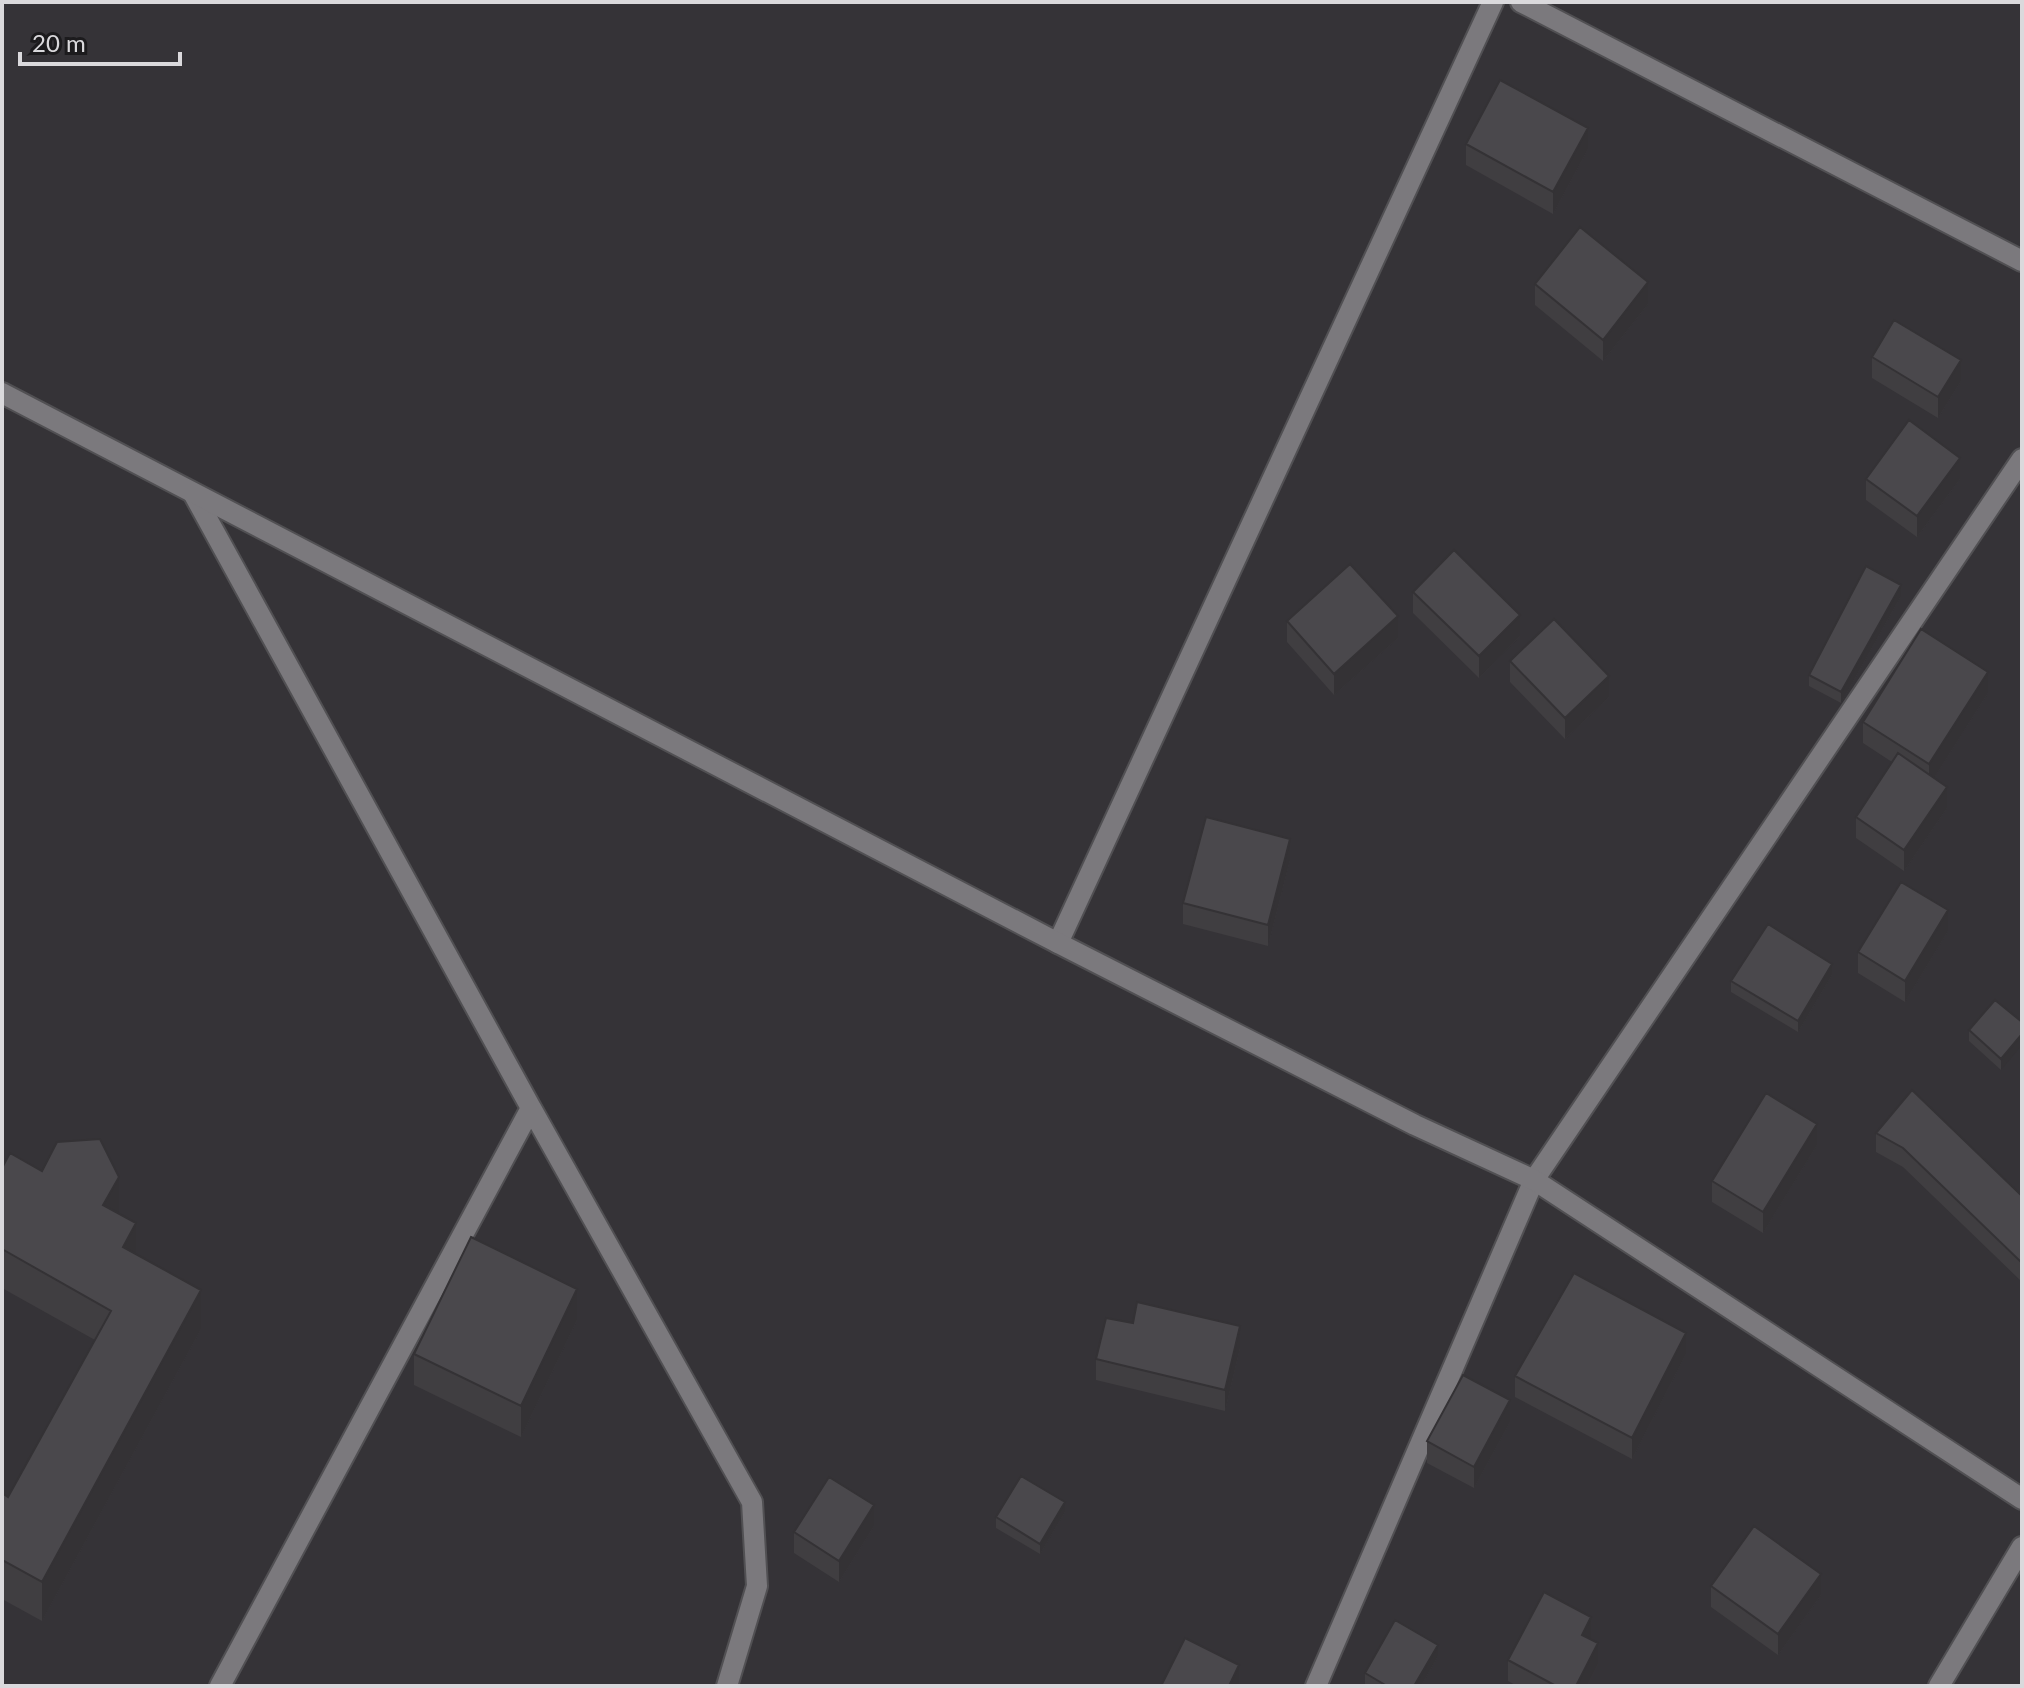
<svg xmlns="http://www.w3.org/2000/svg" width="2024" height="1688" viewBox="0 0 2024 1688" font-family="Lato,sans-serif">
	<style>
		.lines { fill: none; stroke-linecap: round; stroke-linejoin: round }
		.minor-casing { stroke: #515053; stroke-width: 24 }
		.tertiary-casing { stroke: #515053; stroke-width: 24 }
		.minor { stroke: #7b797d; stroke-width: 20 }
		.tertiary { stroke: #7b797d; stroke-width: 20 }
		.wall { fill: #403e41 }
		.shaded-wall { fill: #343235 }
		.building { fill: #4a484c; stroke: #343235; stroke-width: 2 }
	</style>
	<rect width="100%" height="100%" fill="#353337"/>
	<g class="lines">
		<!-- minor casing -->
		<g class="minor-casing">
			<path id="minor" d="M 1521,2 L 2022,261
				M 193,493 L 531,1108
				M 1058,943 L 1493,2
				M 220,1686 L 531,1108 L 752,1502 L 757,1586 L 727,1686
				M 1316,1686 L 1534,1180 L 2022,459
				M 1939,1686 L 2022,1547"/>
		</g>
		<!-- tertiary casing -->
		<g class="tertiary-casing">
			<path id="tertiary" d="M 2,393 L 1058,943 L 1415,1125 L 1534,1180 L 2022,1499"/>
		</g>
		<!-- minor -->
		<use href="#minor" class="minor"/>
		<!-- tertiary -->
		<use href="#tertiary" class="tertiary"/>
	</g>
	<!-- wall -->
	<path class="wall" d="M 1466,144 L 1588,149 L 1553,214 L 1466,165 Z
		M 1535,284 L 1648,304 L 1603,361 L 1535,305 Z
		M 1872,357 L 1961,381 L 1938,418 L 1872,378 Z
		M 1866,479 L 1960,479 L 1917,537 L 1866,500 Z
		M 1413,592 L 1520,636 L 1479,678 L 1413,613 Z
		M 1901,596 L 1841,703 L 1809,686 L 1809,675 Z
		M 1287,621 L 1398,638 L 1334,695 L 1287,642 Z
		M 1510,661 L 1609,697 L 1565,739 L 1510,682 Z
		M 1988,693 L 1934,778 L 1947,808 L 1904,871 L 1856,838 L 1856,817 L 1892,762 L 1863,743 L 1863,722 Z
		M 1290,860 L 1268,946 L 1183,924 L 1183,903 Z
		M 1948,931 L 1905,1002 L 1858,973 L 1858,952 Z
		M 1832,975 L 1798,1032 L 1731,992 L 1731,981 Z
		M 2022,1022 L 2001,1070 L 1969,1041 L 1969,1030 Z
		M 1876,1133 L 2022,1196 L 2022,1287 L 2021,1281 L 1903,1167 L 1876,1152 Z
		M 1817,1145 L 1763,1233 L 1712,1202 L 1712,1181 Z
		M 2,1168 L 119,1214 L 136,1255 L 201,1329 L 42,1621 L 2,1599 L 2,1493 L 8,1497 L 95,1340 L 2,1288 Z
		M 577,1320 L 521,1437 L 414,1385 L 414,1354 Z
		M 1133,1323 L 1240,1348 L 1225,1411 L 1096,1380 L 1096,1359 Z
		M 1686,1354 L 1632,1459 L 1515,1397 L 1515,1376 Z
		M 1510,1422 L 1474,1488 L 1427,1463 L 1427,1441 Z
		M 1065,1512 L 1040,1554 L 996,1528 L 996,1517 Z
		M 874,1526 L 839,1582 L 794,1553 L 794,1532 Z
		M 1711,1586 L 1821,1595 L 1778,1655 L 1711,1607 Z
		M 1590,1639 L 1598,1664 L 1587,1686 L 1517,1686 L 1508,1681 L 1508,1660 Z
		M 1438,1656 L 1421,1686 L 1369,1686 L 1365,1684 L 1365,1673 Z"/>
	<!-- shaded-wall -->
	<path class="shaded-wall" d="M 1588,128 L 1588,149 L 1553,214 L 1553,192 Z
		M 1648,282 L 1648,304 L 1603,361 L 1603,340 Z
		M 1961,360 L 1961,381 L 1938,418 L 1938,397 Z
		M 1960,458 L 1960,479 L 1917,537 L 1917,516 Z
		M 1901,585 L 1901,596 L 1841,703 L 1841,692 Z
		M 1520,615 L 1520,636 L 1479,678 L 1479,656 Z
		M 1398,616 L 1398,638 L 1334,695 L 1334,674 Z
		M 1988,672 L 1988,693 L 1929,786 L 1929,764 Z
		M 1609,676 L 1609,697 L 1565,739 L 1565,718 Z
		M 1947,787 L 1947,808 L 1904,871 L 1904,850 Z
		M 1290,839 L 1290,860 L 1268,946 L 1268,925 Z
		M 1948,910 L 1948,931 L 1905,1002 L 1905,981 Z
		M 1832,964 L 1832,975 L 1798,1032 L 1798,1021 Z
		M 2022,1034 L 2022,1045 L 2001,1070 L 2001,1059 Z
		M 1817,1124 L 1817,1145 L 1763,1233 L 1763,1212 Z
		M 119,1177 L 119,1216 L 103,1205 Z
		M 136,1223 L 136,1262 L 123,1247 Z
		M 577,1289 L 577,1320 L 521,1437 L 521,1406 Z
		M 201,1290 L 201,1329 L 42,1621 L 42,1582 Z
		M 1240,1326 L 1240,1348 L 1225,1411 L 1225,1390 Z
		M 1686,1333 L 1686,1354 L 1632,1459 L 1632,1438 Z
		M 1510,1400 L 1510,1422 L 1474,1488 L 1474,1467 Z
		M 1065,1502 L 1065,1512 L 1040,1554 L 1040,1544 Z
		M 874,1505 L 874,1526 L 839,1582 L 839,1561 Z
		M 1821,1574 L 1821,1595 L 1778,1655 L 1778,1634 Z
		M 1591,1617 L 1591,1639 L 1582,1656 L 1582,1635 Z
		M 1598,1643 L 1598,1664 L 1587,1686 L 1576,1686 Z
		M 1438,1645 L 1438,1656 L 1421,1686 L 1414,1686 Z
		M 1239,1665 L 1239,1686 L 1229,1686 Z"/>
	<!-- building -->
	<path class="building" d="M 1500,80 L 1588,128 L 1553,192 L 1466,144 Z
		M 1580,227 L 1648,282 L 1603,340 L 1535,284 Z
		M 1894,320 L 1961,360 L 1938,397 L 1872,357 Z
		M 1909,420 L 1960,458 L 1917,516 L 1866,479 Z
		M 1454,550 L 1520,615 L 1479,656 L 1413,592 Z
		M 1350,564 L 1398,616 L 1334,674 L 1287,621 Z
		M 1866,566 L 1901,585 L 1841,692 L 1809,675 Z
		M 1554,619 L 1609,676 L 1565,718 L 1510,661 Z
		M 1921,629 L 1988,672 L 1929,764 L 1863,722 Z
		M 1898,753 L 1947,787 L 1904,850 L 1856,817 Z
		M 1206,817 L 1290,839 L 1268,925 L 1183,903 Z
		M 1901,882 L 1948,910 L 1905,981 L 1858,952 Z
		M 1768,924 L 1832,964 L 1798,1021 L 1731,981 Z
		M 1995,1000 L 2022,1022 L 2022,1034 L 2001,1059 L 1969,1030 Z
		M 1912,1090 L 2022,1196 L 2022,1263 L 1903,1148 L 1876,1133 Z
		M 1766,1093 L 1817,1124 L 1763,1212 L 1712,1181 Z
		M 100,1139 L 119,1177 L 103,1205 L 136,1223 L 123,1247 L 201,1290 L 42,1582 L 2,1560 L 2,1493 L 8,1497 L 111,1311 L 2,1249 L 2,1168 L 10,1153 L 42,1171 L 57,1142 Z
		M 471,1237 L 577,1289 L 521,1406 L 414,1354 Z
		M 1574,1273 L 1686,1333 L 1632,1438 L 1515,1376 Z
		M 1137,1302 L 1240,1326 L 1225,1390 L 1096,1359 L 1106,1318 L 1133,1323 Z
		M 1463,1375 L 1510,1400 L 1474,1467 L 1427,1441 Z
		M 1021,1476 L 1065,1502 L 1040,1544 L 996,1517 Z
		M 829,1477 L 874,1505 L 839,1561 L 794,1532 Z
		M 1754,1526 L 1821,1574 L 1778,1634 L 1711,1586 Z
		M 1544,1592 L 1591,1617 L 1582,1635 L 1598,1643 L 1576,1686 L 1556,1686 L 1508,1660 Z
		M 1395,1620 L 1438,1645 L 1414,1686 L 1387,1686 L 1365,1673 Z
		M 1185,1638 L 1239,1665 L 1229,1686 L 1161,1686 Z"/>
	<!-- border -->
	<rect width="2024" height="1688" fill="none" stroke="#dad9dc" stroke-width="8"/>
	<!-- scale -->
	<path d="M20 52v12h160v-12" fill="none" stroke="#dad9dc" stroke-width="4"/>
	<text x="32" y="52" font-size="24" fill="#dad9dc" stroke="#1c1b1d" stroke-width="6" paint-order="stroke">20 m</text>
</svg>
